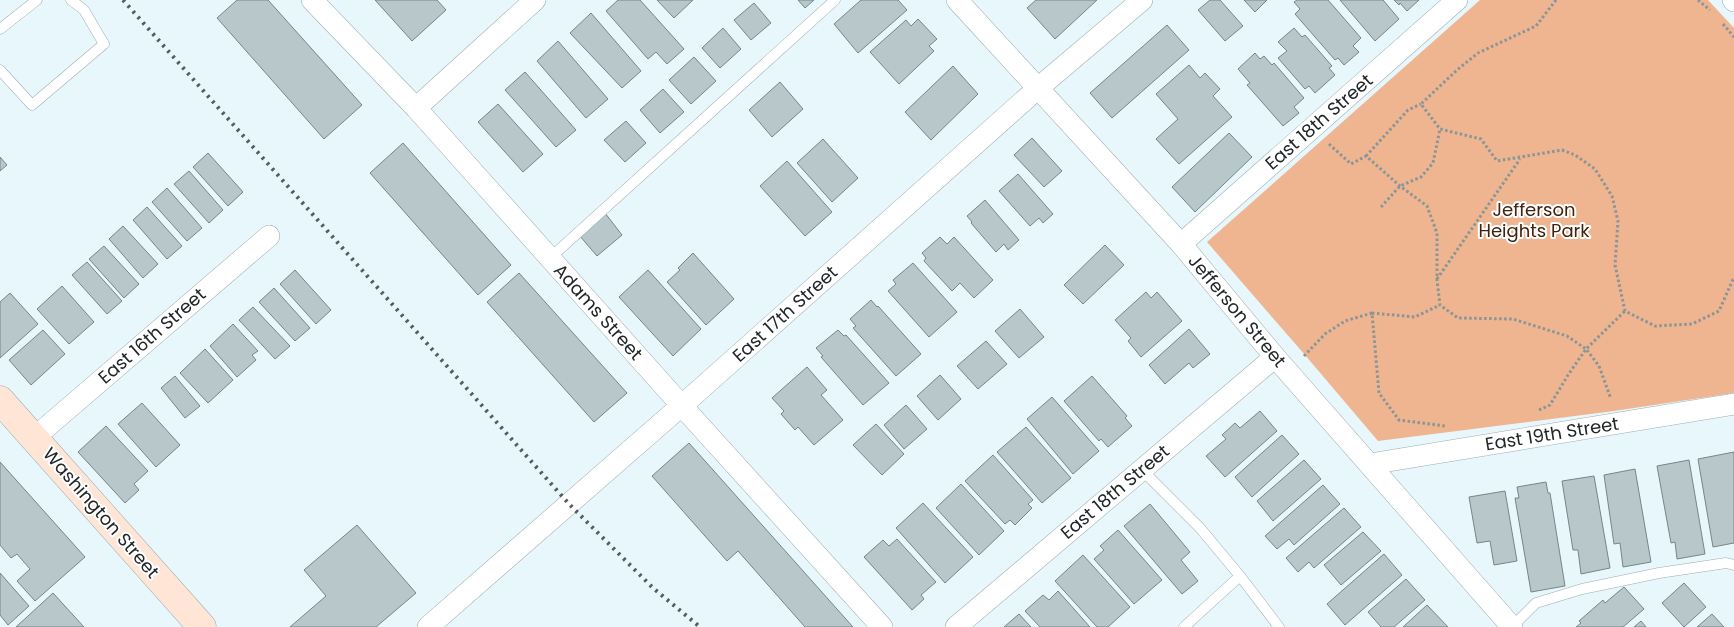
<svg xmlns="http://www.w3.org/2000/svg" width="1734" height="627" viewBox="0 0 1734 627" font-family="Poppins,sans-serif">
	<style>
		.green { fill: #efb590 }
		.building { fill: #b7c7ca; stroke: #778588 }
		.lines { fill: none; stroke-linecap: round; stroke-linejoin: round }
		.lane-casing { stroke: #9eadb1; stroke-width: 11 }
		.street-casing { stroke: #9eadb1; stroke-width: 22 }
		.secondary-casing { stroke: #9eadb1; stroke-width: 29 }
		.path { stroke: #899597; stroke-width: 3; stroke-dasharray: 2.5 2.5; stroke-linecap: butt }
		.lane { stroke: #fff; stroke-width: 10 }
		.street { stroke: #fff; stroke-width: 21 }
		.secondary { stroke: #fee5d5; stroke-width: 28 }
		.rail { stroke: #545c5e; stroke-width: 4; stroke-dasharray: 2.5 5; stroke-linecap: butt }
		.labels { text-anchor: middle; stroke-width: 4; stroke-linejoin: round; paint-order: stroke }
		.street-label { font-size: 18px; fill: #202627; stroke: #fff }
		.park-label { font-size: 18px; fill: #41220c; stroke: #fff }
	</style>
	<rect width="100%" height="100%" fill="#e7f7fb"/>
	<!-- green -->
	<path class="green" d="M 1480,0 L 1708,0 L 1734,28 L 1734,393 L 1614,411 L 1378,441 L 1305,355 L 1207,242 Z"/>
	<!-- building -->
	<path class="building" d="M 237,0 L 268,0 L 362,105 L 324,139 L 217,18 Z
		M 375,0 L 437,0 L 446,10 L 412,41 Z
		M 618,0 L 640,0 L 684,49 L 667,64 L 656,52 L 648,59 L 606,11 Z
		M 657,0 L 693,0 L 674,18 Z
		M 798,0 L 814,0 L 805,8 Z
		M 861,0 L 898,0 L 907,10 L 858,53 L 834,24 Z
		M 1036,0 L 1097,0 L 1055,39 L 1027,8 Z
		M 1210,0 L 1220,0 L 1243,26 L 1225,41 L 1198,10 Z
		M 1244,0 L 1267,0 L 1255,12 Z
		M 1297,0 L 1328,0 L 1361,38 L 1353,46 L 1359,52 L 1344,65 L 1338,58 L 1335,60 L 1295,14 L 1300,9 L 1294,2 Z
		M 1340,0 L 1383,0 L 1399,19 L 1375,41 Z
		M 1394,0 L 1419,0 L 1407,11 L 1400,3 L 1399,5 Z
		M 754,3 L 771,23 L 751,40 L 734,20 Z
		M 591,13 L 641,71 L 622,88 L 570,33 Z
		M 918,19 L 937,39 L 929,46 L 934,51 L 899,84 L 870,52 L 906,20 L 911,26 Z
		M 1167,25 L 1189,50 L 1112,118 L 1090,93 Z
		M 723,28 L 741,49 L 720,68 L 702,48 Z
		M 1294,28 L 1302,37 L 1305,35 L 1332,66 L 1329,68 L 1335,75 L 1315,93 L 1309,86 L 1305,89 L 1278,58 L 1287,51 L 1278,42 Z
		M 558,41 L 608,99 L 586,118 L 537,61 Z
		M 1255,53 L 1260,59 L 1264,56 L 1272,65 L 1274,63 L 1304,98 L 1294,107 L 1299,113 L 1283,126 L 1247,85 L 1250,83 L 1238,69 Z
		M 694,57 L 716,81 L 691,104 L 669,80 Z
		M 1189,65 L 1200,78 L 1205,73 L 1220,89 L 1213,96 L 1232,117 L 1179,164 L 1156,139 L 1178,119 L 1156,94 Z
		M 953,66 L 978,94 L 931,140 L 905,112 Z
		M 525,72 L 576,130 L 556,147 L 505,90 Z
		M 780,82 L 803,109 L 772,137 L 749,110 Z
		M 663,89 L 684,112 L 660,133 L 640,110 Z
		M 498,104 L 543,154 L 523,172 L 478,122 Z
		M 626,121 L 646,143 L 625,162 L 604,140 Z
		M 1229,133 L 1252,157 L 1195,212 L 1172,187 Z
		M 1032,138 L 1062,171 L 1044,187 L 1014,155 Z
		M 823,139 L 858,178 L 832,202 L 797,163 Z
		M 403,143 L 511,265 L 478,295 L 370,173 Z
		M 208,153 L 243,192 L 228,206 L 193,167 Z
		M 0,157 L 7,165 L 0,171 Z
		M 787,161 L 832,212 L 805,236 L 760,186 Z
		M 189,171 L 223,210 L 209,223 L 174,184 Z
		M 1018,174 L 1053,214 L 1043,223 L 1039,218 L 1030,226 L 999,191 Z
		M 167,188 L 202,228 L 187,241 L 152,202 Z
		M 985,200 L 1019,240 L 1008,250 L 1004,244 L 996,252 L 971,223 L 972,222 L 967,216 Z
		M 147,207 L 182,246 L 167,259 L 133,220 Z
		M 605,213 L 622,235 L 597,256 L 579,235 Z
		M 123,226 L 158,264 L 143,278 L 109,239 Z
		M 940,237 L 947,244 L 954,237 L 993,280 L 974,298 L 960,283 L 952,291 L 924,261 L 926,258 L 922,253 Z
		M 1105,245 L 1124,265 L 1083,304 L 1064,285 Z
		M 104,246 L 139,284 L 124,298 L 89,259 Z
		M 693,253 L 734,299 L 706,325 L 667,282 L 680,270 L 678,268 Z
		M 87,262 L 122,301 L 107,314 L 72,275 Z
		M 913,263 L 957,312 L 929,337 L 888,291 L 896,284 L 893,280 Z
		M 295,270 L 331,310 L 316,324 L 280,284 Z
		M 648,270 L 701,329 L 673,356 L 619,297 Z
		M 519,273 L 627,393 L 594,422 L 487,302 Z
		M 62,286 L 94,322 L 69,344 L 37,309 Z
		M 274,288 L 310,328 L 295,341 L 259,302 Z
		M 1146,292 L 1151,298 L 1157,292 L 1182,321 L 1141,357 L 1128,341 L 1131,338 L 1115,320 Z
		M 10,293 L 38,324 L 0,358 L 0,302 Z
		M 871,300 L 877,307 L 878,306 L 921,354 L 896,376 L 853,328 L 856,326 L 850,319 Z
		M 253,307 L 290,346 L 275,359 L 239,320 Z
		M 1020,309 L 1044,337 L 1019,358 L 995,331 Z
		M 233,324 L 258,351 L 252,355 L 256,360 L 237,377 L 210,346 Z
		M 1189,329 L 1210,354 L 1193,368 L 1189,363 L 1165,384 L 1149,365 Z
		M 43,330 L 65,354 L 31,385 L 9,360 Z
		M 838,330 L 844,336 L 846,335 L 889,383 L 863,405 L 821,357 L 823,356 L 816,348 Z
		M 986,341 L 1007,364 L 978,389 L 957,366 Z
		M 205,349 L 233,380 L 208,403 L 180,373 Z
		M 807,367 L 827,390 L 821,395 L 843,420 L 814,445 L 798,427 L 795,430 L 781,414 L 784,411 L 772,398 Z
		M 940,375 L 961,399 L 938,420 L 917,396 Z
		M 175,376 L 200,406 L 185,418 L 161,388 Z
		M 1092,376 L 1127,416 L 1125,418 L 1132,426 L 1108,447 L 1101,439 L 1099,441 L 1064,401 Z
		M 1052,397 L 1099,451 L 1073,474 L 1027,419 Z
		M 142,403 L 180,445 L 156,467 L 118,424 Z
		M 906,405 L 927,429 L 904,449 L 884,425 Z
		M 1260,411 L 1277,431 L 1225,477 L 1206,456 L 1226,439 L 1222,435 L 1235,423 L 1240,428 Z
		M 876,424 L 904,454 L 882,475 L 853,445 Z
		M 106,426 L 148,471 L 134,484 L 139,490 L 125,503 L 78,452 Z
		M 1026,427 L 1071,478 L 1042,503 L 997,452 Z
		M 1282,435 L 1299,454 L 1252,497 L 1235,477 Z
		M 689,443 L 853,627 L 805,627 L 738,551 L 727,561 L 652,476 Z
		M 1734,452 L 1734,543 L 1713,547 L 1698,459 Z
		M 993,455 L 1033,500 L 1028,504 L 1032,508 L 1015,525 L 1010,520 L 1005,524 L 965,481 Z
		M 1304,460 L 1321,479 L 1273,521 L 1257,501 Z
		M 1689,460 L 1705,554 L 1677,559 L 1675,542 L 1671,543 L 1657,466 Z
		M 0,462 L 85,557 L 35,601 L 17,581 L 30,569 L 17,554 L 11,558 L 0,545 Z
		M 1635,469 L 1651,562 L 1623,567 L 1620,543 L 1614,544 L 1604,475 Z
		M 1594,476 L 1610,568 L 1581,574 L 1578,550 L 1573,550 L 1562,481 Z
		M 1546,482 L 1548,493 L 1550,493 L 1565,586 L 1531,592 L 1515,498 L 1519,498 L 1517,487 Z
		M 961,484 L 1004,531 L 979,555 L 936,508 Z
		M 1323,485 L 1340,504 L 1294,545 L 1289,539 L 1277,549 L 1265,536 Z
		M 1505,491 L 1517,561 L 1494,565 L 1490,541 L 1477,543 L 1469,497 Z
		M 923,503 L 973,557 L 945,583 L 896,528 Z
		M 1150,504 L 1190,552 L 1181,560 L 1198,581 L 1182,594 L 1124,526 Z
		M 1344,508 L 1361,527 L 1314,568 L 1309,562 L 1298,572 L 1286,558 Z
		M 357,525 L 416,593 L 376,627 L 290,627 L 326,596 L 304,570 Z
		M 1118,530 L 1162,580 L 1134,604 L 1094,559 L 1104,550 L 1100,546 Z
		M 1363,532 L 1381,551 L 1341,585 L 1324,565 Z
		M 897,539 L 936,582 L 921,595 L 924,599 L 912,610 L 864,557 L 883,540 L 889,546 Z
		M 1384,554 L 1402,575 L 1345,625 L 1327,604 Z
		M 1083,555 L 1130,607 L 1108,627 L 1097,627 L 1055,581 Z
		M 0,573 L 29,606 L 8,625 L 0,615 Z
		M 1406,579 L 1425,600 L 1394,627 L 1381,627 L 1368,612 Z
		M 1684,583 L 1706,607 L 1684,627 L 1662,603 Z
		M 1624,587 L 1644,609 L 1623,627 L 1576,627 L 1581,623 L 1579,621 L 1603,600 L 1605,603 Z
		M 1058,591 L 1090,627 L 1040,627 L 1025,611 L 1043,595 L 1049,600 Z
		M 53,593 L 84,627 L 16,627 Z
		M 1427,605 L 1448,627 L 1403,627 Z
		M 1019,614 L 1031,627 L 1004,627 Z
		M 1712,614 L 1724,627 L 1697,627 Z
		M 1641,621 L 1646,627 L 1634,627 Z"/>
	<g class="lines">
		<!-- lane casing -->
		<g class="lane-casing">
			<path id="lane" d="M 0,29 L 37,0
				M 0,70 L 32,105 L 104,44 L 84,10 L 71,0
				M 550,258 L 835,0
				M 1142,470 L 1200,528 L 1240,576
				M 1184,627 L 1240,576 L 1279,627
				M 1512,627 L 1536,603 L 1582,589 L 1659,573 L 1726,563 L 1734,565"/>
		</g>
		<!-- street casing -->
		<g class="street-casing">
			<path id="street" d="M 312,0 L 416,108 L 682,406 L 882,627
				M 957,0 L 1181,244 L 1275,357 L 1512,627
				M 1733,0 L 1734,1
				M 416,108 L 535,0
				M 1181,244 L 1457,0
				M 35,437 L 269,236
				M 1370,464 L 1734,404
				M 428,627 L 696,393 L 1037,89 L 1142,0
				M 956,627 L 1275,357"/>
		</g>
		<!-- secondary casing -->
		<g class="secondary-casing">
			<path id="secondary" d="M 0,400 L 202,627"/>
		</g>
		<!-- path -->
		<path class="path" d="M 1556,0 L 1536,26 L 1478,53 L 1457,70 L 1421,104 L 1440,129 L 1481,139 L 1497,161 L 1562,150 L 1575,155 L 1595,169 L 1612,196 L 1618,221 L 1615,265 L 1625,311 L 1655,326 L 1692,324 L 1719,311 L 1734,277
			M 1698,0 L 1710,10
			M 1723,24 L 1734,37
			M 1329,144 L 1351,164 L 1366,156 L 1400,186 L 1427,206 L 1437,233 L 1437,280 L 1440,305 L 1458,318 L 1513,319 L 1567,336 L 1586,349 L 1599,366 L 1611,399
			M 1366,156 L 1408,110 L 1421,104
			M 1381,207 L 1400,186 L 1421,177 L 1433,163 L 1440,129
			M 1437,279 L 1520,159
			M 1372,313 L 1415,317 L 1440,305
			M 1304,356 L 1325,334 L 1345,321 L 1372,313 L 1379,393 L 1399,420 L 1445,426
			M 1539,410 L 1550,405 L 1568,375 L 1586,349 L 1625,311"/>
		<!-- lane -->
		<use href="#lane" class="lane"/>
		<!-- street -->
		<use href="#street" class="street"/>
		<!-- secondary -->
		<use href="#secondary" class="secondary"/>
		<!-- rail -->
		<path class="rail" d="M 123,0 L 569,504 L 653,588 L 700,627"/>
	</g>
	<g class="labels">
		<!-- street labels -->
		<g class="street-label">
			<text transform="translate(1319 122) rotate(-41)" y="6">East 18th Street</text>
			<text transform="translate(1237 311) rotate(50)" y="6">Jefferson Street</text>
			<text transform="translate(598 312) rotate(48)" y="6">Adams Street</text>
			<text transform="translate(785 314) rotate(-42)" y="6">East 17th Street</text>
			<text transform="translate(152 336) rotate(-41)" y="6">East 16th Street</text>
			<text transform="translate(1552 434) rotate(-9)" y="6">East 19th Street</text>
			<text transform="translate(1115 492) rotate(-40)" y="6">East 18th Street</text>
			<text transform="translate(101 513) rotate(49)" y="6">Washington Street</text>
		</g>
		<!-- park labels -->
		<g class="park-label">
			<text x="1534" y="216">Jefferson<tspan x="1534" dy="21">Heights Park</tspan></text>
		</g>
	</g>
</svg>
